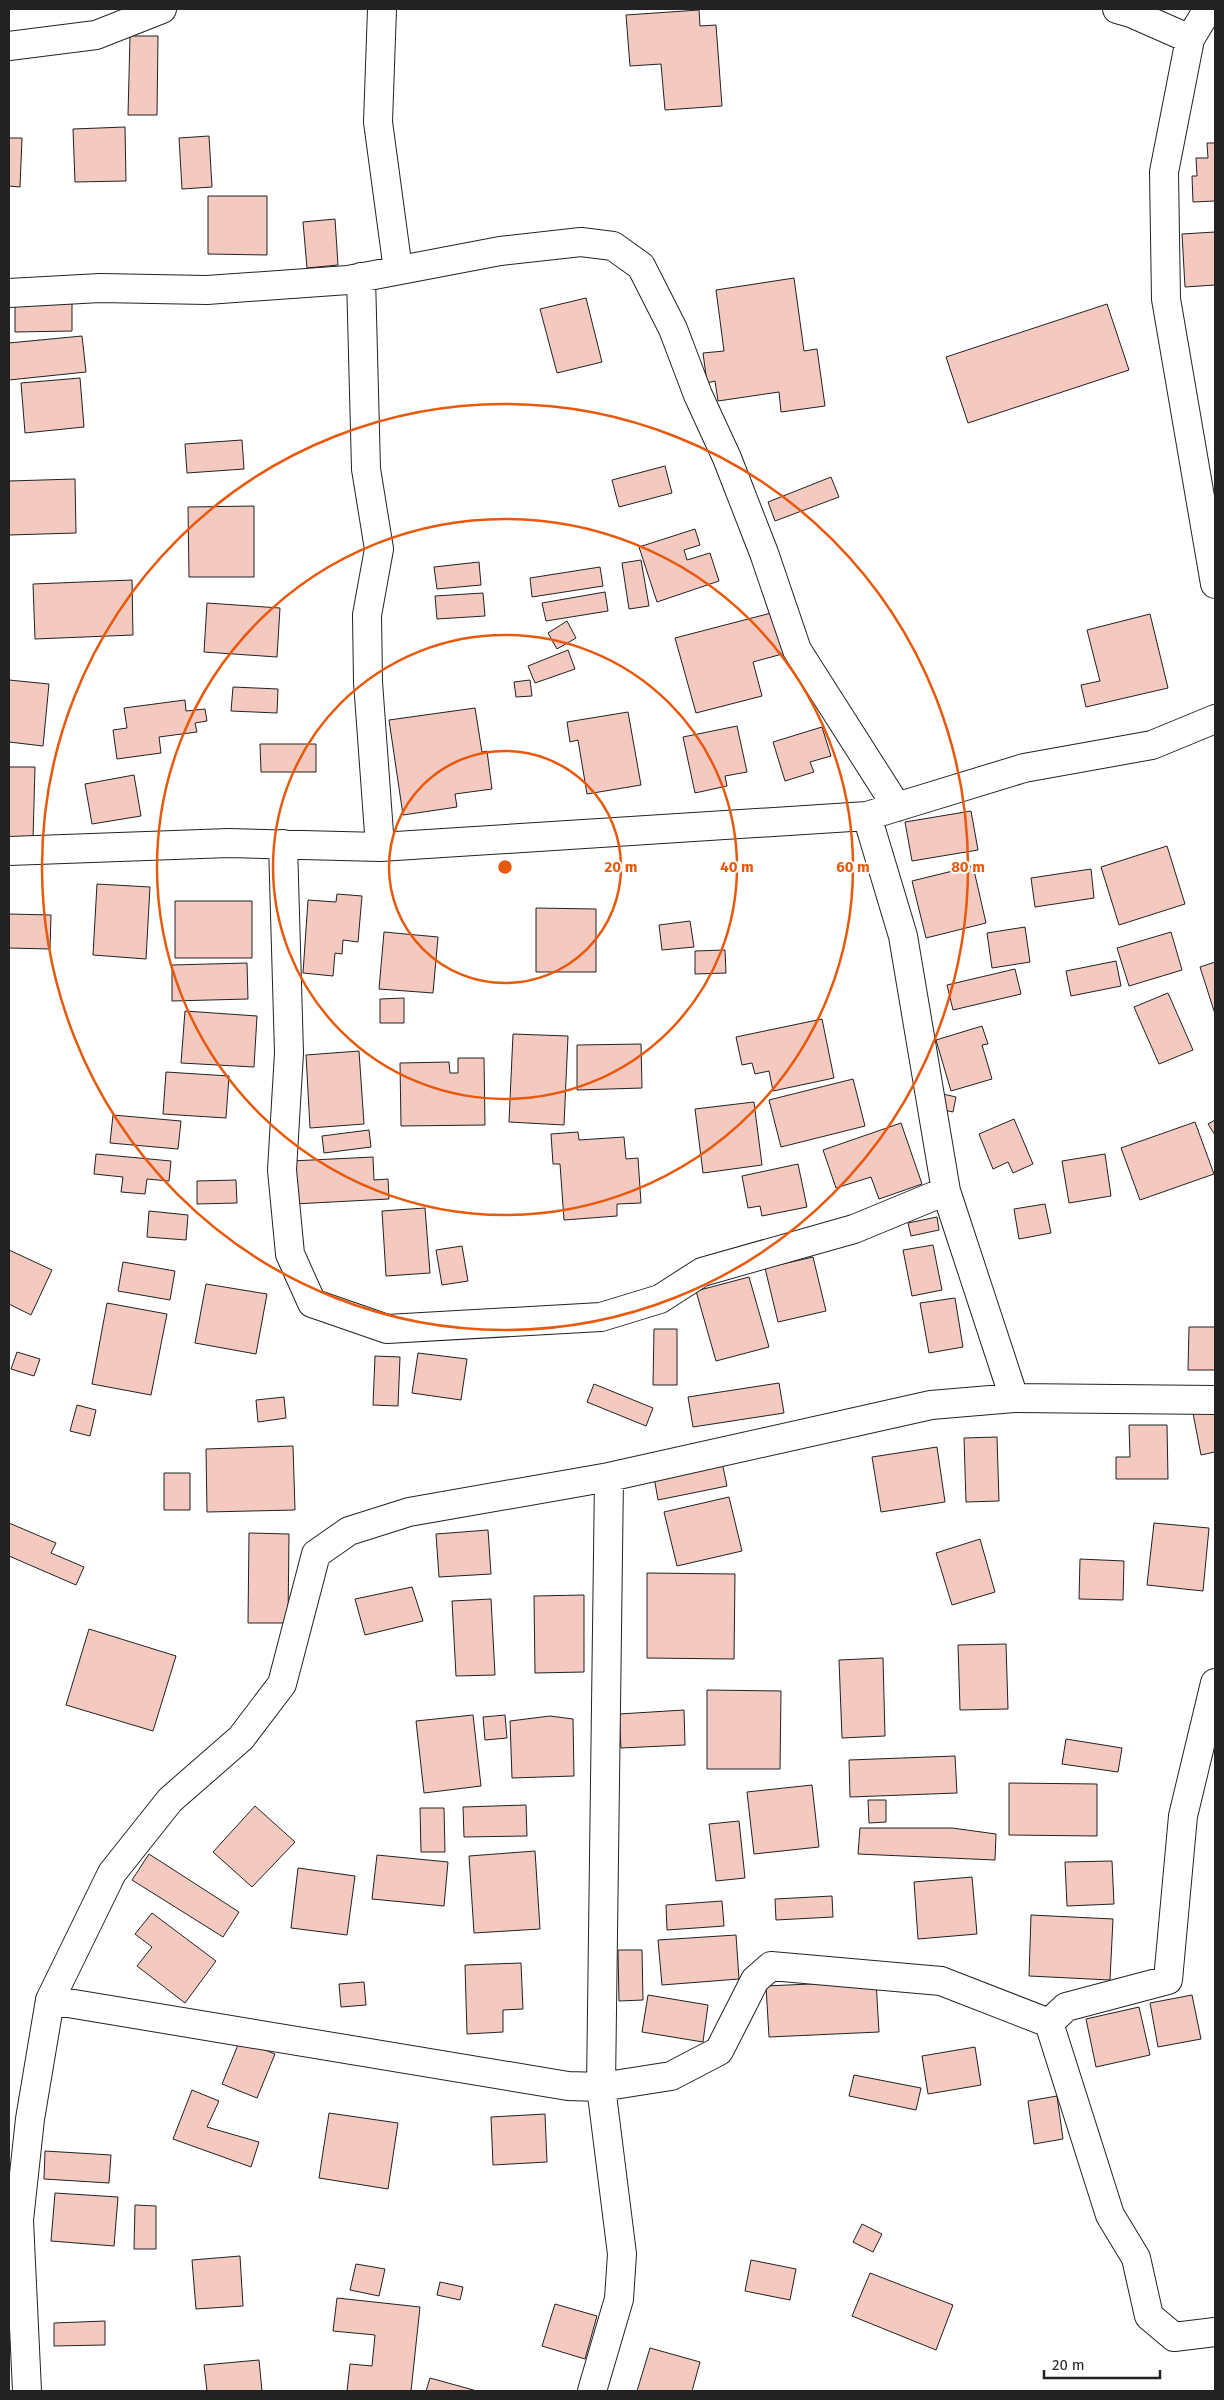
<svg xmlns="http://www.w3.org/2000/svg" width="1224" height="2400" viewBox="0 0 1224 2400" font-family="'Fira Sans',sans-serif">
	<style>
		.building { fill: #f3c9c0; stroke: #222 }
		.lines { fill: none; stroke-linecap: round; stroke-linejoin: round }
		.street-casing { stroke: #222; stroke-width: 30 }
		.street { stroke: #fff; stroke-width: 28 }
		.ring { fill: none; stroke: #e8590c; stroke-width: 2.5 }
		.centre { fill: #e8590c; stroke: #fff; stroke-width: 2.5 }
		.ring-label { font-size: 15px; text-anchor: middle; font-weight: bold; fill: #e8590c; stroke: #fff; stroke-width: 4; stroke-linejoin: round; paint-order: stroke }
	</style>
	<rect width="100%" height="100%" fill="#fff"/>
	<!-- building -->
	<path class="building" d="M 699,10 L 700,26 L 716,25 L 722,106 L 665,110 L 661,64 L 630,66 L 626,15 Z
		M 130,36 L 158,36 L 157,115 L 128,115 Z
		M 125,127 L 126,181 L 75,182 L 73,129 Z
		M 209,136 L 212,187 L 182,189 L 179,138 Z
		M 9,138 L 22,138 L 20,187 L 9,186 Z
		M 1207,143 L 1215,143 L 1215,201 L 1193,202 L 1192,176 L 1197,176 L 1196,158 L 1208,158 Z
		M 208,196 L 267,196 L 267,255 L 208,254 Z
		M 335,219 L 338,265 L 307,268 L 303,222 Z
		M 1215,232 L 1215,285 L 1185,287 L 1182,234 Z
		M 794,278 L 804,351 L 817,349 L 825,406 L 781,412 L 779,392 L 718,401 L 715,381 L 707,383 L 703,353 L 724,351 L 716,290 Z
		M 586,298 L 602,362 L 557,373 L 540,309 Z
		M 72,300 L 72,331 L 15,332 L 15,301 Z
		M 1107,304 L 1129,370 L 968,423 L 946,357 Z
		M 82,336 L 86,372 L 9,380 L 9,343 Z
		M 80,378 L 84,427 L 25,433 L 21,383 Z
		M 242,440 L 244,469 L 187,473 L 185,444 Z
		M 665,466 L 672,493 L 619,507 L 612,480 Z
		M 831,477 L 839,497 L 775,521 L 768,502 Z
		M 75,479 L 76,533 L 9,535 L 9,481 Z
		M 254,506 L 254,577 L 189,577 L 188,507 Z
		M 695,529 L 700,545 L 684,550 L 687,560 L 710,553 L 719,581 L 657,602 L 639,547 Z
		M 641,560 L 649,606 L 629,609 L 622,563 Z
		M 479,562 L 481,585 L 437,589 L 434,567 Z
		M 600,567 L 603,586 L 532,597 L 530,578 Z
		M 132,580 L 133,635 L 35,639 L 33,584 Z
		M 605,592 L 608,611 L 546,621 L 542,603 Z
		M 483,593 L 485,616 L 437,619 L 435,596 Z
		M 207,603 L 280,608 L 277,657 L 204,652 Z
		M 775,612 L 786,653 L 753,662 L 762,696 L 696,713 L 675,638 Z
		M 1150,614 L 1168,688 L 1086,707 L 1081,685 L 1100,681 L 1087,630 Z
		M 567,621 L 576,638 L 557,649 L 548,633 Z
		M 568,650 L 575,669 L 535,683 L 528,666 Z
		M 9,680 L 49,684 L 43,746 L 9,742 Z
		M 530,680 L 532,696 L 516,697 L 514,682 Z
		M 233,687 L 278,689 L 277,713 L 231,711 Z
		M 185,700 L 186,711 L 205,709 L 207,721 L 195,723 L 197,732 L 159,737 L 161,753 L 117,759 L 113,730 L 127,728 L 124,708 Z
		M 475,708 L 482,752 L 487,751 L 492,789 L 455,794 L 457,807 L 403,815 L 389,720 Z
		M 628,712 L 641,785 L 587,794 L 578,740 L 570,742 L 567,722 Z
		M 737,726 L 747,772 L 725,776 L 727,786 L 695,793 L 683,737 Z
		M 822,727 L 831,756 L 810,762 L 814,772 L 785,781 L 773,742 Z
		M 260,744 L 316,744 L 316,772 L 261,772 Z
		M 9,767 L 35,767 L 33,839 L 9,839 Z
		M 134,775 L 141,816 L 92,824 L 85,784 Z
		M 971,811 L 978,850 L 912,861 L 905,822 Z
		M 1167,846 L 1185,904 L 1119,925 L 1101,867 Z
		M 973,866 L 986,923 L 926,938 L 912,881 Z
		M 1091,869 L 1094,898 L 1035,907 L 1031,878 Z
		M 97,884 L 150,887 L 146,959 L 93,955 Z
		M 337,894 L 362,896 L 358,942 L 343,940 L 342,954 L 335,953 L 333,976 L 303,973 L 308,900 L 336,902 Z
		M 175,901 L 252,901 L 252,958 L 175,958 Z
		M 536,908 L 596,909 L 596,972 L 536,972 Z
		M 9,914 L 51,915 L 50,949 L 9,948 Z
		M 690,921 L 694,947 L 662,950 L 659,925 Z
		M 1025,927 L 1030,962 L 992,968 L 987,933 Z
		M 384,932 L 438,937 L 433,993 L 379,989 Z
		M 1171,932 L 1182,970 L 1129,986 L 1117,948 Z
		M 725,950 L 726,973 L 695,974 L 695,951 Z
		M 1116,961 L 1121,986 L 1071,996 L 1066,971 Z
		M 1215,962 L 1215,1014 L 1200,967 Z
		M 247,963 L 248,999 L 172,1001 L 172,965 Z
		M 1015,969 L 1021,994 L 953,1010 L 947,985 Z
		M 1168,993 L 1193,1050 L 1159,1064 L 1134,1007 Z
		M 404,998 L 404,1023 L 380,1023 L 380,999 Z
		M 185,1011 L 257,1016 L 254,1067 L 181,1063 Z
		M 822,1019 L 834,1078 L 773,1091 L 769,1071 L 755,1074 L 752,1063 L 742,1065 L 736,1037 Z
		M 982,1026 L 988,1044 L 982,1045 L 992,1079 L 951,1091 L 936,1040 Z
		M 513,1034 L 568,1036 L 564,1125 L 509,1122 Z
		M 641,1044 L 642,1088 L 577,1090 L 577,1045 Z
		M 359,1051 L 364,1124 L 310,1128 L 306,1055 Z
		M 458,1058 L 484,1058 L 485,1125 L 401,1126 L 400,1063 L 449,1062 L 450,1073 L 458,1073 Z
		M 166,1072 L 229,1076 L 226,1118 L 163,1114 Z
		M 853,1079 L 865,1126 L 781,1147 L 769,1100 Z
		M 943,1094 L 956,1097 L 953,1112 L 939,1109 Z
		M 754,1102 L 762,1165 L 703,1173 L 695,1109 Z
		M 113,1115 L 181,1121 L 178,1149 L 110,1143 Z
		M 1014,1119 L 1033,1164 L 1013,1173 L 1008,1162 L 993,1169 L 979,1134 Z
		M 1215,1120 L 1215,1135 L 1208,1124 Z
		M 1195,1122 L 1214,1174 L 1140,1200 L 1121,1148 Z
		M 901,1123 L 922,1184 L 879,1199 L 871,1177 L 836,1188 L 823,1150 Z
		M 369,1130 L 371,1147 L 324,1153 L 322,1136 Z
		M 578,1132 L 579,1140 L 624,1137 L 626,1159 L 638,1158 L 641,1203 L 617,1204 L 617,1216 L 564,1220 L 560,1164 L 553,1164 L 551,1134 Z
		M 96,1154 L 171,1161 L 169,1181 L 147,1179 L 145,1194 L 121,1192 L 123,1177 L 94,1174 Z
		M 1105,1154 L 1111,1196 L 1069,1203 L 1062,1161 Z
		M 373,1157 L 374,1180 L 388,1179 L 389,1199 L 294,1204 L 291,1161 Z
		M 798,1164 L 807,1207 L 762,1216 L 760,1206 L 748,1208 L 742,1176 Z
		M 236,1180 L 237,1203 L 197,1204 L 197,1181 Z
		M 1045,1204 L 1051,1233 L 1019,1239 L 1014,1209 Z
		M 425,1208 L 430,1273 L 386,1276 L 382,1211 Z
		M 149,1211 L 188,1215 L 186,1240 L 147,1237 Z
		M 937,1217 L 939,1230 L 911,1236 L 908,1223 Z
		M 933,1245 L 942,1290 L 912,1296 L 903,1250 Z
		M 462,1246 L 468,1281 L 442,1285 L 436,1250 Z
		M 9,1250 L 52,1270 L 31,1315 L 9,1304 Z
		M 813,1257 L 826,1311 L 778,1322 L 765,1268 Z
		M 123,1262 L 175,1271 L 170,1300 L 118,1291 Z
		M 749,1277 L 769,1347 L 716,1361 L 696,1291 Z
		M 206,1284 L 267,1294 L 256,1354 L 195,1343 Z
		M 955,1298 L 963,1347 L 929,1353 L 920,1303 Z
		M 107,1303 L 167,1314 L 151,1395 L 92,1384 Z
		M 1189,1327 L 1215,1327 L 1215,1370 L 1188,1370 Z
		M 654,1329 L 677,1329 L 677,1385 L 653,1385 Z
		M 17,1352 L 40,1359 L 34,1376 L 11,1369 Z
		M 418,1353 L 467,1359 L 461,1400 L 412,1393 Z
		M 375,1356 L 400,1357 L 398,1406 L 373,1405 Z
		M 779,1383 L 784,1413 L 693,1427 L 688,1397 Z
		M 594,1384 L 653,1408 L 646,1426 L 587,1402 Z
		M 284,1397 L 286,1418 L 258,1422 L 256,1400 Z
		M 1215,1404 L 1215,1452 L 1201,1455 L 1192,1408 Z
		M 77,1405 L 96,1410 L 90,1436 L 70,1431 Z
		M 1129,1425 L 1167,1425 L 1168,1479 L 1116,1479 L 1116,1457 L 1130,1457 Z
		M 997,1437 L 999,1501 L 966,1502 L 964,1438 Z
		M 293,1446 L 295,1510 L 207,1512 L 206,1449 Z
		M 937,1447 L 945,1502 L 881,1512 L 872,1457 Z
		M 721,1457 L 727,1486 L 658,1500 L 653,1471 Z
		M 164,1473 L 190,1473 L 190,1510 L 164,1510 Z
		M 729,1497 L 742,1551 L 677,1566 L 664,1512 Z
		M 9,1523 L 56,1543 L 51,1553 L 84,1567 L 76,1585 L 9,1556 Z
		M 1154,1523 L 1209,1528 L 1203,1591 L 1147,1585 Z
		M 488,1530 L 491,1574 L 439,1577 L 436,1534 Z
		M 249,1533 L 289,1534 L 288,1623 L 248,1623 Z
		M 980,1539 L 995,1592 L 952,1605 L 936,1553 Z
		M 1080,1559 L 1124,1561 L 1123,1600 L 1079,1599 Z
		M 647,1573 L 735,1574 L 734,1659 L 647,1658 Z
		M 412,1587 L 423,1621 L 365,1635 L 355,1599 Z
		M 584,1595 L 584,1672 L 535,1673 L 534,1596 Z
		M 491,1599 L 495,1675 L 456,1676 L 452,1601 Z
		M 89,1629 L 176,1656 L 153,1731 L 66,1705 Z
		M 1006,1644 L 1008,1709 L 960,1710 L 958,1645 Z
		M 883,1658 L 885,1736 L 842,1738 L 839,1660 Z
		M 707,1690 L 781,1691 L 780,1769 L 707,1769 Z
		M 684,1710 L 685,1745 L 621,1748 L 619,1714 Z
		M 473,1715 L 481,1786 L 424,1793 L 416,1721 Z
		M 505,1715 L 507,1738 L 485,1740 L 483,1717 Z
		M 550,1716 L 573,1719 L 574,1776 L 512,1778 L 510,1721 Z
		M 1066,1739 L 1122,1748 L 1118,1772 L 1062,1764 Z
		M 955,1756 L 957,1793 L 850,1797 L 849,1760 Z
		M 1009,1783 L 1097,1784 L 1097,1836 L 1009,1835 Z
		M 812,1785 L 819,1847 L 754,1854 L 747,1792 Z
		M 868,1800 L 886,1800 L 886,1822 L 869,1823 Z
		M 526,1805 L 527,1836 L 464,1837 L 463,1807 Z
		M 255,1806 L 295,1842 L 252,1887 L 213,1852 Z
		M 420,1808 L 444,1808 L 445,1852 L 421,1852 Z
		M 739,1821 L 745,1878 L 716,1881 L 709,1824 Z
		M 860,1828 L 952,1828 L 996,1834 L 995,1860 L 858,1854 Z
		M 535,1851 L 540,1929 L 474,1933 L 469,1856 Z
		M 149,1854 L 239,1912 L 223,1937 L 132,1880 Z
		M 377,1855 L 448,1862 L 444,1906 L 372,1899 Z
		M 1112,1861 L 1114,1904 L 1067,1906 L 1065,1862 Z
		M 298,1868 L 355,1876 L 347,1935 L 291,1928 Z
		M 972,1877 L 977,1934 L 918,1939 L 914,1882 Z
		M 832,1896 L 833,1917 L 776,1920 L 775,1899 Z
		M 722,1901 L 724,1926 L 667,1930 L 666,1905 Z
		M 152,1913 L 216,1961 L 185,2003 L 137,1966 L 152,1947 L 135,1934 Z
		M 1031,1915 L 1113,1919 L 1110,1980 L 1029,1976 Z
		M 736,1935 L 739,1979 L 662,1985 L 658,1940 Z
		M 618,1950 L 642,1950 L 643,2000 L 619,2001 Z
		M 521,1963 L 523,2009 L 503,2010 L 503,2032 L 467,2034 L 465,1965 Z
		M 876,1981 L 879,2032 L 769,2037 L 766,1986 Z
		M 364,1982 L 366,2005 L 341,2007 L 339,1984 Z
		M 648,1995 L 708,2005 L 703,2042 L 642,2032 Z
		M 1192,1995 L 1201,2039 L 1158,2047 L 1150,2003 Z
		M 1139,2007 L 1150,2055 L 1096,2067 L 1086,2019 Z
		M 240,2040 L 275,2054 L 257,2098 L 222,2084 Z
		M 975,2047 L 981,2085 L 928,2094 L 922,2056 Z
		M 854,2075 L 921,2088 L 916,2110 L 849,2096 Z
		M 192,2090 L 219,2101 L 207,2127 L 259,2142 L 251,2167 L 173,2139 Z
		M 1057,2096 L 1063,2139 L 1034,2144 L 1028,2101 Z
		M 329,2113 L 398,2123 L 388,2189 L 319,2178 Z
		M 545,2114 L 547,2162 L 493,2165 L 491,2117 Z
		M 45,2151 L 111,2155 L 109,2183 L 44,2179 Z
		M 55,2193 L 118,2197 L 114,2246 L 51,2241 Z
		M 135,2205 L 156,2206 L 156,2249 L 134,2249 Z
		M 862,2224 L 882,2234 L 873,2252 L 853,2242 Z
		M 240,2256 L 243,2306 L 196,2309 L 192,2260 Z
		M 751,2260 L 796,2269 L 790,2300 L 745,2291 Z
		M 356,2264 L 385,2269 L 379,2296 L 350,2290 Z
		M 870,2273 L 953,2305 L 936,2350 L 852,2316 Z
		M 440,2282 L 463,2287 L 460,2300 L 437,2295 Z
		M 337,2298 L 420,2307 L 411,2391 L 347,2391 L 350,2364 L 372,2366 L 375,2335 L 333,2331 Z
		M 555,2304 L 597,2316 L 585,2359 L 542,2346 Z
		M 105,2321 L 105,2345 L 54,2346 L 54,2323 Z
		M 650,2348 L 700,2362 L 692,2391 L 637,2391 Z
		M 259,2360 L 262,2391 L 207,2391 L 204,2365 Z
		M 430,2378 L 477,2391 L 426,2391 Z"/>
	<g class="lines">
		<!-- street casing -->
		<g class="street-casing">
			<path id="street" d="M 382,9 L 378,122 L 398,270
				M 1117,9 L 1131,13 L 1190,39
				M 1208,9 L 1190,39 L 1164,172 L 1166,299 L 1215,584
				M 9,46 L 96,35 L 162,9
				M 361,277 L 366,469 L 379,549 L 367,615 L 368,682 L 380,847
				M 9,293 L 100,288 L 207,290 L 348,280 L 500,251 L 581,242 L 613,246 L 641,266 L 673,329 L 698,395 L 727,458 L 764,553 L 797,650 L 897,807
				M 867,816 L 903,936 L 946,1191 L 1014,1398
				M 283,844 L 289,1053 L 282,1170 L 290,1254 L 312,1303 L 387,1329 L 601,1317 L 660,1299 L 702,1272 L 854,1229 L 946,1191
				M 9,851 L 229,843 L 380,847 L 867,816 L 1024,768 L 1152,745 L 1215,719
				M 50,2000 L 568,2086 L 601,2087 L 671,2076 L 719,2051 L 755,1980 L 771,1966 L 941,1981 L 1049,2023
				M 1049,2023 L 1066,2007 L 1168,1980 L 1183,1816 L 1215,1683
				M 1049,2023 L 1110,2215 L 1136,2258 L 1149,2316 L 1174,2337 L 1215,2332
				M 27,2391 L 19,2220 L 30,2119 L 50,2000 L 112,1873 L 170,1800 L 241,1738 L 282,1684 L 316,1554 L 349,1531 L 409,1512 L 609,1477 L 931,1405 L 1014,1398 L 1215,1400
				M 592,2391 L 619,2299 L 622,2254 L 601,2087 L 609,1477"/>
		</g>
		<!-- street -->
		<use href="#street" class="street"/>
	</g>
	<!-- distance rings -->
	<g class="ring">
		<circle cx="505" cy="867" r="116"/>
		<circle cx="505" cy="867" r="232"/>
		<circle cx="505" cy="867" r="348"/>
		<circle cx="505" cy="867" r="463"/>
	</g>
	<circle cx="505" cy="867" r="8" class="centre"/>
	<g class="ring-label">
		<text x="621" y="872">20 m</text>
		<text x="737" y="872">40 m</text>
		<text x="853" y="872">60 m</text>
		<text x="968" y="872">80 m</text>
	</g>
	<!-- border -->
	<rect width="1224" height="2400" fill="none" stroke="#222222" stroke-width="20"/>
	<!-- scale -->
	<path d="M1044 2370v8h116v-8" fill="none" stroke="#222222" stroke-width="2.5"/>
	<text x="1052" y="2370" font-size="15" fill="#222222" stroke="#ffffff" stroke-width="4" paint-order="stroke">20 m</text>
</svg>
